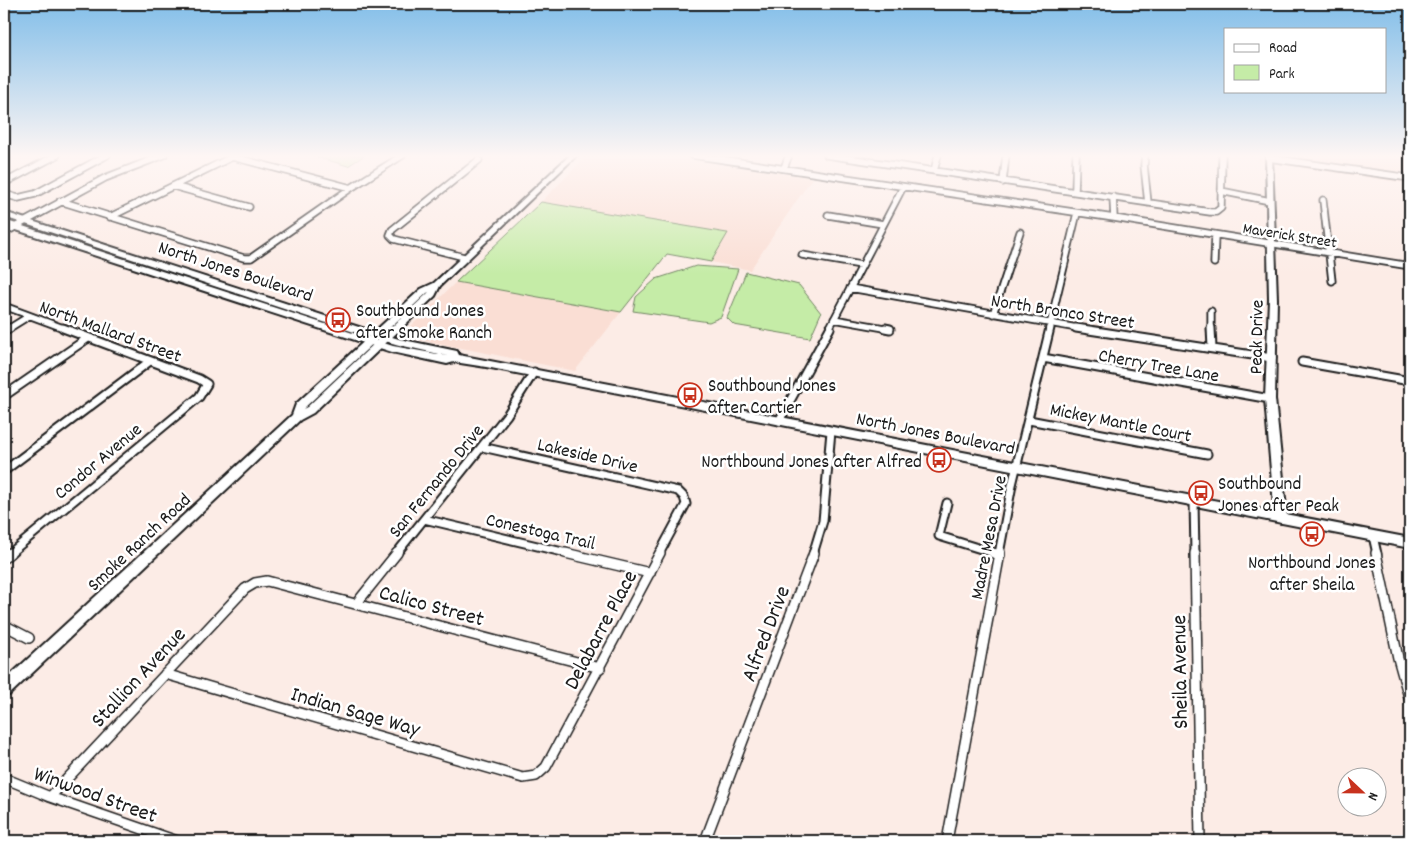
<svg xmlns="http://www.w3.org/2000/svg" width="1414" height="845" viewBox="0 0 1414 845" font-family="Dekko,sans-serif">
	<style>
		.built { fill: #faded4 }
		.green { fill: #c5eca7; stroke: #708462 }
		.lines { fill: none; stroke-linecap: round; stroke-linejoin: round }
		.street-far2-casing { stroke: #1c1c1c; stroke-width: 9 }
		.street-far1-casing { stroke: #1c1c1c; stroke-width: 11 }
		.street-casing { stroke: #1c1c1c; stroke-width: 12 }
		.secondary-casing { stroke: #1c1c1c; stroke-width: 4 }
		.primary-casing { stroke: #1c1c1c; stroke-width: 4 }
		.street-far2 { stroke: #fff; stroke-width: 5.5 }
		.street-far1 { stroke: #fff; stroke-width: 7 }
		.street { stroke: #fff; stroke-width: 9 }
		.secondary { fill: #fff; fill-rule: evenodd }
		.primary { fill: #fff; fill-rule: evenodd }
		.labels { text-anchor: middle; stroke-width: 5; stroke-linejoin: round; paint-order: stroke }
		.far-street-label { font-size: 16px; fill: #1c1c1c; stroke: #fff }
		.street-label { font-size: 19px; fill: #1c1c1c; stroke: #fff }
		.poi-label { font-size: 19px; fill: #1c1c1c; stroke: #fff; text-anchor: start }
		.near-street-label { font-size: 22px; fill: #1c1c1c; stroke: #fff }
	</style>
	<rect width="100%" height="100%" fill="#fcece6"/>
	<filter id="ink" filterUnits="userSpaceOnUse"><feTurbulence type="fractalNoise" baseFrequency=".02" numOctaves="2"/><feDisplacementMap in="SourceGraphic" scale="10" xChannelSelector="R" yChannelSelector="G"/><feConvolveMatrix kernelMatrix="1 2 1 2 8 2 1 2 1" color-interpolation-filters="sRGB"/></filter>
	<g filter="url(#ink)">
		<!-- built -->
		<path class="built" d="M 588,155 L 669,155 L 812,178 L 750,270 L 711,262 L 727,233 L 541,202 Z
			M 1258,155 L 1410,155 L 1410,184 L 1258,161 Z
			M 456,282 L 621,312 L 575,371 L 407,337 L 405,332 Z"/>
		<!-- green -->
		<path class="green" d="M 320,155 L 365,155 L 348,166 L 317,157 Z
			M 541,202 L 727,233 L 728,233 L 711,262 L 667,254 L 621,312 L 456,282 Z
			M 696,266 L 738,269 L 721,317 L 709,322 L 633,311 L 636,297 L 656,279 Z
			M 746,272 L 799,285 L 821,313 L 810,338 L 734,325 L 727,318 Z"/>
		<g class="lines">
			<!-- street-far2 casing -->
			<g class="street-far2-casing">
				<path id="street-far2" d="M 692,155 L 1114,218 L 1410,266
					M 827,155 L 1210,212 L 1216,212 L 1221,208 L 1222,155
					M 1145,155 L 1144,165 L 1148,203
					M 233,157 L 351,188
					M 1269,158 L 1410,178
					M 784,168 L 789,155
					M 934,171 L 938,155
					M 1003,182 L 1006,155
					M 4,183 L 57,155
					M 173,186 L 249,207
					M 1075,191 L 1076,155
					M 1221,191 L 1270,201
					M 4,194 L 18,198 L 35,194 L 107,155
					M 1113,197 L 1114,218
					M 1323,200 L 1332,281
					M 60,201 L 244,258 L 251,258 L 351,188 L 403,155
					M 828,215 L 883,224
					M 110,217 L 236,155
					M 4,233 L 105,178 L 164,155
					M 802,255 L 861,265
					M 464,257 L 394,239 L 390,235 L 392,230 L 479,160
					M 1214,263 L 1215,235
					M 850,288 L 1083,329
					M 4,306 L 66,329
					M 1211,311 L 1211,329
					M 993,314 L 1020,232
					M 834,319 L 890,329
					M 8,329 L 29,316
					M 829,329 L 903,187
					M 1049,329 L 1077,213"/>
			</g>
			<!-- street-far1 casing -->
			<g class="street-far1-casing">
				<path id="street-far1" d="M 885,328 L 890,329
					M 1076,328 L 1272,358
					M 1211,328 L 1212,348
					M 4,332 L 10,328
					M 1043,358 L 1270,399
					M 1302,362 L 1410,381
					M 4,396 L 88,338
					M 1029,420 L 1207,454
					M 779,421 L 830,328
					M 482,447 L 678,491 L 684,497 L 686,504 L 659,554
					M 4,471 L 150,361
					M 1194,501 L 1195,554
					M 947,503 L 939,536 L 997,554
					M 424,519 L 571,554
					M 1373,536 L 1377,554
					M 9,554 L 199,397 L 207,384 L 199,379 L 63,328
					M 396,554 L 507,415 L 534,372
					M 813,554 L 823,521 L 831,431
					M 999,554 L 1012,485 L 1050,328"/>
			</g>
			<!-- street casing -->
			<g class="street-casing">
				<path id="street" d="M 565,553 L 650,573
					M 993,553 L 1000,555
					M 1195,553 L 1200,841
					M 1376,553 L 1398,658 L 1410,701
					M 4,558 L 10,553
					M 356,604 L 397,553
					M 4,625 L 29,638
					M 165,674 L 523,778 L 536,776 L 546,767 L 660,553
					M 4,778 L 50,797 L 177,841
					M 50,797 L 245,589 L 255,583 L 267,581 L 600,668
					M 705,841 L 814,553
					M 947,841 L 1000,553"/>
			</g>
			<!-- secondary casing -->
			<g class="secondary-casing">
				<path id="secondary" d="M 570,155 L 577,155 L 440,286 L 435,296 L 313,413 L 300,420 L 9,695 L 4,696 L 4,681 L 292,415 L 296,404 L 421,289 L 434,283 ZM 429,292 L 307,407 L 303,409 L 427,293 Z
					M 1266,155 L 1272,155 L 1277,299 L 1275,399 L 1287,518 L 1285,521 L 1281,523 L 1277,521 L 1275,518 L 1265,399 L 1269,299 Z"/>
			</g>
			<!-- primary casing -->
			<g class="primary-casing">
				<path id="primary" d="M 4,212 L 365,329 L 399,339 L 457,351 L 459,355 L 1410,538 L 1410,548 L 486,367 L 454,362 L 447,364 L 392,352 L 4,226 L 4,220 L 393,346 L 448,356 L 399,345 L 357,333 L 4,217 Z"/>
			</g>
			<!-- street-far2 -->
			<use href="#street-far2" class="street-far2"/>
			<!-- street-far1 -->
			<use href="#street-far1" class="street-far1"/>
			<!-- street -->
			<use href="#street" class="street"/>
			<!-- secondary -->
			<use href="#secondary" class="secondary"/>
			<!-- primary -->
			<use href="#primary" class="primary"/>
		</g>
	</g>
	<!-- sky -->
	<linearGradient id="sky" x2="0" y2="1"><stop stop-color="#82bee9"/><stop offset="0.57" stop-color="#fef6f4"/><stop offset="1" stop-color="#fef6f4" stop-opacity="0"/></linearGradient>
	<rect width="1414" height="274" fill="url(#sky)"/>
	<!-- icons -->
	<defs>
		<g id="bus-ring" transform="scale(1.25)"><circle r="9.5" fill="#fff" stroke="#c8321e" stroke-width="1.5"/><path d="M-5-6H5V4H4V6H2V4H-2V6H-4V4H-5ZM-3.5-4V0h7V-4ZM-3.5 1.2v1.5H-2V1.2ZM2 1.2v1.5H3.5V1.2Z" fill="#c8321e"/></g>
	</defs>
	<g fill-rule="evenodd">
		<use href="#bus-ring" x="338" y="320"/>
		<use href="#bus-ring" x="690" y="395"/>
		<use href="#bus-ring" x="939" y="460"/>
		<use href="#bus-ring" x="1201" y="493"/>
		<use href="#bus-ring" x="1312" y="534"/>
	</g>
	<g class="labels">
		<!-- far-street labels -->
		<g class="far-street-label">
			<text transform="translate(1290 234) rotate(9)" y="6">Maverick Street</text>
		</g>
		<!-- street labels -->
		<g class="street-label">
			<text transform="translate(236 270) rotate(18)" y="7">North Jones Boulevard</text>
			<text transform="translate(1063 310) rotate(9)" y="7">North Bronco Street</text>
			<text transform="translate(111 330) rotate(20)" y="7">North Mallard Street</text>
			<text transform="translate(1255 337) rotate(-89)" y="7">Peak Drive</text>
			<text transform="translate(1159 364) rotate(10)" y="7">Cherry Tree Lane</text>
			<text transform="translate(1121 421) rotate(11)" y="7">Mickey Mantle Court</text>
			<text transform="translate(936 432) rotate(11)" y="7">North Jones Boulevard</text>
			<text transform="translate(588 454) rotate(13)" y="7">Lakeside Drive</text>
			<text transform="translate(97 460) rotate(-40)" y="7">Condor Avenue</text>
			<text transform="translate(435 480) rotate(-51)" y="7">San Fernando Drive</text>
			<text transform="translate(541 530) rotate(13)" y="7">Conestoga Trail</text>
			<text transform="translate(987 537) rotate(-79)" y="7">Madre Mesa Drive</text>
			<text transform="translate(138 541) rotate(-43)" y="7">Smoke Ranch Road</text>
		</g>
		<!-- poi labels -->
		<g class="poi-label">
			<text x="356" y="316">Southbound Jones<tspan x="356" dy="22">after Smoke Ranch</tspan></text>
			<text x="708" y="391">Southbound Jones<tspan x="708" dy="22">after Cartier</tspan></text>
			<text x="922" y="467" text-anchor="end">Northbound Jones after Alfred</text>
			<text x="1218" y="489">Southbound<tspan x="1218" dy="22">Jones after Peak</tspan></text>
			<text x="1312" y="568" text-anchor="middle">Northbound Jones<tspan x="1312" dy="22">after Sheila</tspan></text>
		</g>
		<!-- near-street labels -->
		<g class="near-street-label">
			<text transform="translate(432 604) rotate(15)" y="8">Calico Street</text>
			<text transform="translate(599 629) rotate(-62)" y="8">Delabarre Place</text>
			<text transform="translate(764 633) rotate(-69)" y="8">Alfred Drive</text>
			<text transform="translate(1178 672) rotate(-91)" y="8">Sheila Avenue</text>
			<text transform="translate(137 676) rotate(-47)" y="8">Stallion Avenue</text>
			<text transform="translate(356 710) rotate(16)" y="8">Indian Sage Way</text>
			<text transform="translate(96 793) rotate(20)" y="8">Winwood Street</text>
		</g>
	</g>
	<!-- margin -->
	<rect width="1414" height="845" fill="none" stroke="#fff" stroke-width="20"/>
	<rect x="10" y="10" width="1394" height="825" fill="none" stroke="#1c1c1c" stroke-width="2" filter="url(#ink)"/>
	<!-- legend -->
	<rect x="1224" y="28" width="162" height="65" fill="#ffffff" stroke="#a4a4a4"/>
	<rect x="1234" y="44" width="25" height="8" fill="#ffffff" stroke="#a4a4a4"/>
	<text x="1269" y="52" font-size="15" fill="#1c1c1c">Road</text>
	<rect x="1234" y="65" width="25" height="15" fill="#c5eca7" stroke="#a4a4a4"/>
	<text x="1269" y="78" font-size="15" fill="#1c1c1c">Park</text>
	<!-- north arrow -->
	<g transform="translate(1362 792) rotate(112)"><circle r="24" fill="#ffffff" stroke="#a4a4a4"/>
	<path d="M0-4L9 19L0 12L-9 19Z" fill="#c8321e"/>
	<text y="-8" font-size="14" font-weight="bold" text-anchor="middle" fill="#1c1c1c">N</text>
	</g>
</svg>
